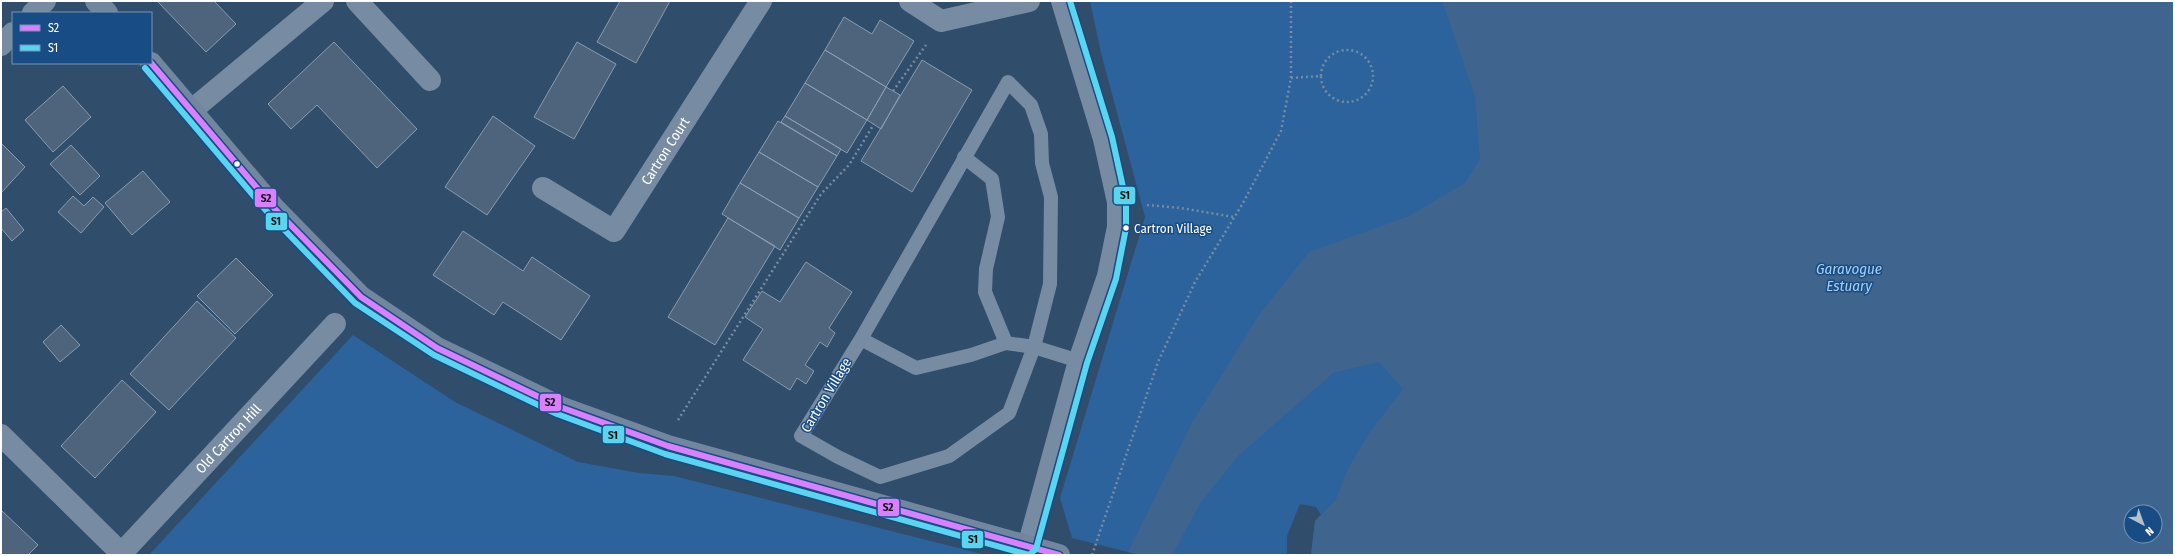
<svg xmlns="http://www.w3.org/2000/svg" width="2175" height="556" viewBox="0 0 2175 556" font-family="'Fira Sans Condensed',sans-serif">
	<style>
		.green { fill: #2c639c; fill-rule: evenodd }
		.water { fill: #3f658e; fill-rule: evenodd }
		.building { fill: #4d647c; stroke: #8a9cb0 }
		.lines { fill: none; stroke-linecap: round; stroke-linejoin: round }
		.path { stroke: #778ba2; stroke-width: 2.5; stroke-dasharray: 2 3; stroke-linecap: butt }
		.lane { stroke: #778ba2; stroke-width: 14 }
		.street { stroke: #778ba2; stroke-width: 22 }
		.secondary { stroke: #71879e; stroke-width: 22 }
		.bus-1-casing { stroke: #184c84; stroke-width: 9 }
		.bus-2-casing { stroke: #184c84; stroke-width: 9 }
		.bus-1 { stroke: #d880ff; stroke-width: 6 }
		.bus-2 { stroke: #5ad5f0; stroke-width: 6 }
		.bus-dot { fill: #fff; stroke: #184c84; stroke-width: 1.5 }
		.labels { text-anchor: middle; stroke-width: 3; stroke-linejoin: round; paint-order: stroke }
		.bus-label { font-size: 13px; fill: #fff; stroke: #184c84; text-anchor: start }
		.street-label { font-size: 14px; fill: #fff; stroke: #184c84 }
		.water-label { font-size: 15px; font-style: italic; fill: #a8cef4; stroke: #184c84 }
		.line-badge { stroke: #184c84; stroke-width: 1.5 }
		.pale-badge-label { font-size: 11px; text-anchor: middle; font-weight: bold; fill: #111 }
	</style>
	<rect width="100%" height="100%" fill="#304d6c"/>
	<!-- green -->
	<path class="green" d="M 1090,1 L 2174,1 L 2174,555 L 1311,555 L 1315,521 L 1321,515 L 1316,507 L 1300,504 L 1287,536 L 1287,555 L 1140,555 L 1072,538 L 1060,498 L 1145,217 L 1101,53 ZM 2131,512 L 2155,512 L 2155,536 L 2131,536 Z
		M 353,335 L 455,402 L 578,462 L 639,473 L 674,476 L 986,555 L 149,555 Z"/>
	<!-- water -->
	<path class="water" d="M 1442,1 L 2174,1 L 2174,555 L 1311,555 L 1315,521 L 1335,501 L 1349,467 L 1370,432 L 1403,389 L 1379,362 L 1333,373 L 1238,456 L 1201,502 L 1172,555 L 1140,555 L 1128,552 L 1193,421 L 1259,315 L 1309,252 L 1409,216 L 1465,183 L 1480,159 L 1475,96 ZM 2131,512 L 2155,512 L 2155,536 L 2131,536 Z"/>
	<!-- building -->
	<path class="building" d="M 157,1 L 214,1 L 236,24 L 206,52 Z
		M 620,1 L 670,1 L 636,63 L 597,42 Z
		M 844,17 L 872,34 L 880,20 L 914,41 L 886,87 L 825,50 Z
		M 334,42 L 417,129 L 377,168 L 317,105 L 291,129 L 268,104 Z
		M 577,42 L 616,64 L 574,139 L 534,117 Z
		M 825,50 L 886,87 L 867,120 L 805,83 Z
		M 922,60 L 972,90 L 912,192 L 861,161 Z
		M 805,83 L 867,120 L 847,153 L 785,116 Z
		M 63,86 L 91,117 L 53,152 L 25,120 Z
		M 886,87 L 900,95 L 881,129 L 867,120 Z
		M 493,116 L 535,146 L 487,215 L 445,187 Z
		M 785,116 L 841,149 L 837,156 L 781,122 Z
		M 778,121 L 837,156 L 818,187 L 759,152 Z
		M 1,143 L 25,167 L 1,193 Z
		M 71,145 L 100,176 L 80,195 L 50,164 Z
		M 759,152 L 818,187 L 799,218 L 740,183 Z
		M 143,171 L 170,202 L 132,235 L 105,203 Z
		M 740,183 L 799,218 L 780,250 L 722,214 Z
		M 73,196 L 84,206 L 93,197 L 104,207 L 81,233 L 58,212 Z
		M 6,208 L 24,230 L 12,241 L 1,228 L 1,212 Z
		M 728,218 L 775,246 L 715,345 L 668,317 Z
		M 463,231 L 523,271 L 532,257 L 590,296 L 561,340 L 503,302 L 494,315 L 433,275 Z
		M 236,258 L 273,295 L 235,334 L 197,296 Z
		M 806,262 L 852,292 L 829,328 L 835,333 L 827,347 L 820,342 L 805,365 L 814,371 L 806,384 L 797,378 L 790,390 L 743,360 L 763,329 L 745,317 L 762,291 L 780,302 Z
		M 197,301 L 236,338 L 169,410 L 130,374 Z
		M 61,325 L 80,345 L 60,362 L 43,342 Z
		M 122,380 L 156,412 L 95,478 L 61,446 Z
		M 1,510 L 38,545 L 28,555 L 1,555 Z"/>
	<g class="lines">
		<!-- path -->
		<path class="path" d="M1321 76a26 26 0 1 1 52 0a26 26 0 1 1-52 0Z
			M 1291,78 L 1320,76
			M 893,91 L 926,45
			M 1147,205 L 1181,208 L 1234,217
			M 678,420 L 821,194 L 849,165 L 874,124
			M 1092,555 L 1158,362 L 1195,282 L 1243,203 L 1281,131 L 1291,78 L 1291,1"/>
		<!-- lane -->
		<path class="lane" d="M 964,157 L 992,179 L 998,217 L 986,269 L 985,292 L 1006,343
			M 861,339 L 916,368 L 971,355 L 1006,343 L 1034,347 L 1050,284 L 1051,197 L 1042,163 L 1041,134 L 1031,105 L 1008,82 L 861,339 L 801,436 L 838,457 L 880,477 L 949,456 L 1009,413 L 1034,347 L 1079,361"/>
		<!-- street -->
		<g class="street">
			<path d="M 357,1 L 430,80"/>
			<path d="M 910,1 L 941,21 L 1029,1"/>
			<path d="M 33,13 L 45,1"/>
			<path d="M 1,45 L 13,33"/>
			<path d="M 192,110 L 323,1"/>
			<path id="s1" d="M 543,188 L 614,231 L 761,1"/>
			<path d="M 1,435 L 122,554"/>
			<path d="M 1028,547 L 1079,361 L 1108,276 L 1118,227 L 1118,202 L 1104,139 L 1062,1"/>
			<path id="s2" d="M 120,555 L 335,324"/>
		</g>
		<!-- secondary -->
		<path class="secondary" d="M 96,1 L 107,13
			M 151,63 L 275,209 L 361,297 L 437,348 L 560,407 L 668,446 L 1059,555"/>
		<!-- bus-1 casing -->
		<g class="bus-1-casing">
			<path id="bus-1" d="M 151,63 L 275,209 L 361,297 L 437,348 L 560,407 L 668,446 L 1059,555"/>
		</g>
		<!-- bus-2 casing -->
		<g class="bus-2-casing">
			<path id="bus-2" d="M 145,68 L 269,214 L 355,303 L 434,355 L 557,414 L 665,454 L 1029,555 L 1036,549 L 1087,363 L 1116,279 L 1126,228 L 1126,201 L 1112,137 L 1070,1"/>
		</g>
		<!-- bus-1 -->
		<use href="#bus-1" class="bus-1"/>
		<!-- bus-2 -->
		<use href="#bus-2" class="bus-2"/>
	</g>
	<!-- markers -->
	<g class="bus-dot">
		<circle cx="237" cy="164" r="3.5"/>
		<circle cx="1126" cy="228" r="3.5"/>
	</g>
	<g class="labels">
		<!-- bus labels -->
		<g class="bus-label">
			<text x="1134" y="233">Cartron Village</text>
		</g>
		<!-- street labels -->
		<g class="street-label">
			<text dy="5" stroke="none"><textPath href="#s1" startOffset="178">Cartron Court</textPath></text>
			<text transform="translate(826 395) rotate(-59)" y="5">Cartron Village</text>
			<text dy="5" stroke="none"><textPath href="#s2" startOffset="159">Old Cartron Hill</textPath></text>
		</g>
		<!-- water labels -->
		<g class="water-label">
			<text x="1849" y="274">Garavogue<tspan x="1849" dy="17">Estuary</tspan></text>
		</g>
	</g>
	<g class="line-badge">
		<rect x="1113" y="186" width="23" height="19" rx="4" fill="#5ad5f0"/>
		<rect x="254" y="188" width="23" height="20" rx="4" fill="#d880ff"/>
		<rect x="265" y="212" width="23" height="19" rx="4" fill="#5ad5f0"/>
		<rect x="539" y="393" width="23" height="19" rx="4" fill="#d880ff"/>
		<rect x="602" y="425" width="23" height="19" rx="4" fill="#5ad5f0"/>
		<rect x="877" y="498" width="23" height="19" rx="4" fill="#d880ff"/>
		<rect x="961" y="530" width="23" height="19" rx="4" fill="#5ad5f0"/>
	</g>
	<g class="pale-badge-label">
		<text x="1125" y="199">S1</text>
		<text x="266" y="202">S2</text>
		<text x="276" y="225">S1</text>
		<text x="550" y="406">S2</text>
		<text x="613" y="439">S1</text>
		<text x="888" y="511">S2</text>
		<text x="973" y="543">S1</text>
	</g>
	<!-- border -->
	<rect width="2175" height="556" fill="none" stroke="#ffffff" stroke-width="4"/>
	<!-- legend -->
	<rect x="12" y="12" width="140" height="52" fill="#184c84" stroke="#7494b5"/>
	<rect x="20" y="25" width="20" height="6" fill="#d880ff" stroke="#7494b5"/>
	<text x="48" y="32" font-size="12" fill="#ffffff">S2</text>
	<rect x="20" y="45" width="20" height="6" fill="#5ad5f0" stroke="#7494b5"/>
	<text x="48" y="52" font-size="12" fill="#ffffff">S1</text>
	<!-- north arrow -->
	<g transform="translate(2143 524) rotate(139)"><circle r="19" fill="#184c84" stroke="#7494b5"/>
	<path d="M0-3L7 15L0 10L-7 15Z" fill="#b7c1cc"/>
	<text y="-6" font-size="11" font-weight="bold" text-anchor="middle" fill="#ffffff">N</text>
	</g>
</svg>
